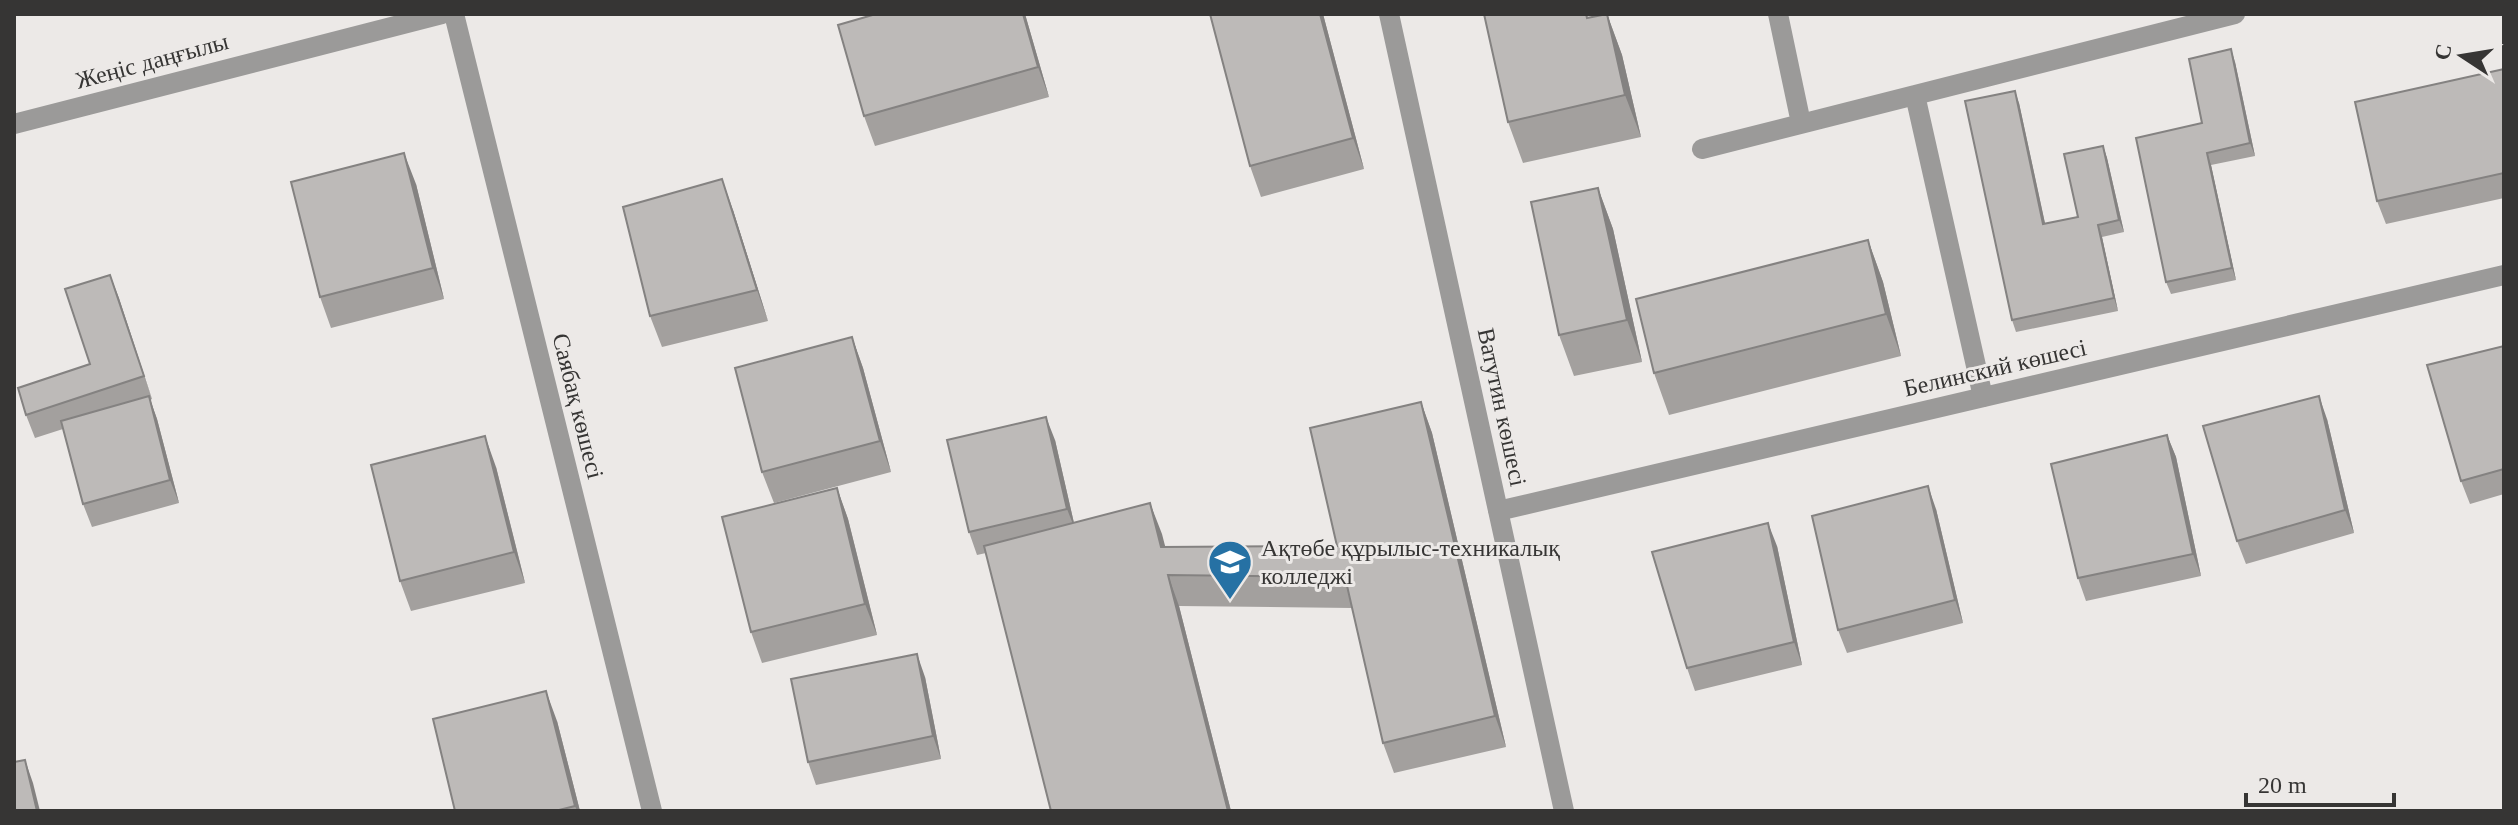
<svg xmlns="http://www.w3.org/2000/svg" width="2518" height="825" viewBox="0 0 2518 825" font-family="'Times New Roman',serif">
	<style>
		.lines { fill: none; stroke-linecap: round; stroke-linejoin: round }
		.lane { stroke: #9b9a99; stroke-width: 20 }
		.street { stroke: #9b9a99; stroke-width: 20 }
		.wall { fill: #a3a09e }
		.shaded-wall { fill: #848281 }
		.building { fill: #bdbab8; stroke: #848281; stroke-width: 2 }
		.labels { text-anchor: middle; stroke-width: 6; stroke-linejoin: round; paint-order: stroke }
		.street-label { font-size: 24px; fill: #363534; stroke: #ece9e7 }
		.poi-label { font-size: 24px; fill: #363534; stroke: #ece9e7; text-anchor: start }
	</style>
	<rect width="100%" height="100%" fill="#ece9e7"/>
	<g class="lines">
		<!-- lane -->
		<path class="lane" d="M 1778,14 L 1801,123
			M 1915,95 L 1983,397
			M 1702,149 L 2235,14"/>
		<!-- street -->
		<path class="street" d="M 454,14 L 652,811
			M 1389,14 L 1564,811
			M 14,124 L 442,14
			M 1498,511 L 2504,275"/>
	</g>
	<!-- wall -->
	<path class="wall" d="M 876,14 L 1025,14 L 1049,97 L 875,146 L 864,116 Z
		M 1210,14 L 1323,14 L 1364,169 L 1261,197 L 1250,166 Z
		M 1607,14 L 1622,55 L 1641,137 L 1523,163 L 1508,122 L 1592,17 Z
		M 2235,62 L 2255,156 L 2211,165 L 2236,280 L 2171,294 L 2166,282 Z
		M 2504,69 L 2504,198 L 2386,224 L 2377,201 Z
		M 2019,103 L 2045,224 L 2078,217 L 2103,146 L 2107,158 L 2124,232 L 2102,237 L 2118,311 L 2016,332 L 2012,320 Z
		M 416,184 L 444,299 L 331,328 L 320,297 Z
		M 1598,188 L 1613,229 L 1642,362 L 1574,376 L 1559,335 Z
		M 733,210 L 768,321 L 662,347 L 650,316 Z
		M 1868,240 L 1883,282 L 1901,356 L 1669,415 L 1654,373 Z
		M 110,275 L 152,399 L 150,400 L 157,419 L 179,503 L 92,527 L 83,504 L 63,429 L 35,438 L 26,415 L 90,364 Z
		M 852,337 L 863,368 L 891,472 L 774,503 L 762,472 Z
		M 2504,346 L 2504,494 L 2470,504 L 2461,481 Z
		M 1421,402 L 1432,433 L 1506,747 L 1394,773 L 1383,743 L 1352,608 L 1179,606 L 1231,811 L 1051,811 L 986,553 L 977,555 L 969,532 L 1055,440 L 1074,523 L 1150,503 L 1165,547 L 1337,546 Z
		M 2327,419 L 2354,533 L 2246,564 L 2237,541 Z
		M 2167,435 L 2176,457 L 2201,576 L 2086,601 L 2078,578 Z
		M 496,467 L 525,583 L 411,611 L 400,581 Z
		M 837,488 L 848,519 L 877,635 L 762,663 L 751,632 Z
		M 1936,509 L 1963,623 L 1847,653 L 1838,630 Z
		M 1777,546 L 1802,665 L 1695,691 L 1687,668 Z
		M 925,677 L 941,759 L 816,785 L 808,762 Z
		M 557,721 L 580,811 L 455,811 Z"/>
	<!-- shaded-wall -->
	<path class="shaded-wall" d="M 1023,14 L 1025,14 L 1049,97 L 1038,67 Z
		M 1320,14 L 1323,14 L 1364,169 L 1353,138 Z
		M 1607,14 L 1622,55 L 1641,137 L 1625,95 Z
		M 2231,49 L 2235,62 L 2255,156 L 2250,143 Z
		M 2015,91 L 2019,103 L 2048,237 L 2043,224 Z
		M 2103,146 L 2107,158 L 2124,232 L 2119,220 Z
		M 404,153 L 416,184 L 444,299 L 433,268 Z
		M 2207,153 L 2211,165 L 2236,280 L 2232,268 Z
		M 722,179 L 733,210 L 768,321 L 757,290 Z
		M 1598,188 L 1613,229 L 1642,362 L 1627,320 Z
		M 2098,225 L 2102,237 L 2118,311 L 2114,298 Z
		M 1868,240 L 1883,282 L 1901,356 L 1886,314 Z
		M 110,275 L 119,298 L 152,399 L 144,376 Z
		M 852,337 L 863,368 L 891,472 L 880,441 Z
		M 149,396 L 157,419 L 179,503 L 170,480 Z
		M 2319,396 L 2327,419 L 2354,533 L 2345,510 Z
		M 1421,402 L 1432,433 L 1506,747 L 1495,716 Z
		M 1046,417 L 1055,440 L 1076,532 L 1067,509 Z
		M 2167,435 L 2176,457 L 2201,576 L 2193,554 Z
		M 485,436 L 496,467 L 525,583 L 514,552 Z
		M 1928,486 L 1936,509 L 1963,623 L 1955,600 Z
		M 837,488 L 848,519 L 877,635 L 865,604 Z
		M 1150,503 L 1162,534 L 1173,577 L 1161,547 Z
		M 1768,523 L 1777,546 L 1802,665 L 1794,642 Z
		M 1168,575 L 1179,606 L 1231,811 L 1228,811 Z
		M 917,654 L 925,677 L 941,759 L 933,736 Z
		M 546,691 L 557,721 L 580,811 L 577,811 L 575,806 Z
		M 25,760 L 33,783 L 40,811 L 37,811 Z"/>
	<!-- building -->
	<path class="building" d="M 876,14 L 1023,14 L 1038,67 L 864,116 L 838,25 Z
		M 1210,14 L 1320,14 L 1353,138 L 1250,166 Z
		M 1484,14 L 1586,14 L 1587,18 L 1607,14 L 1625,95 L 1508,122 Z
		M 2231,49 L 2250,143 L 2207,153 L 2232,268 L 2166,282 L 2136,138 L 2202,123 L 2189,59 Z
		M 2504,69 L 2504,173 L 2377,201 L 2355,102 Z
		M 2015,91 L 2043,224 L 2078,217 L 2064,154 L 2103,146 L 2119,220 L 2098,225 L 2114,298 L 2012,320 L 1965,101 Z
		M 404,153 L 433,268 L 320,297 L 291,182 Z
		M 722,179 L 757,290 L 650,316 L 623,207 Z
		M 1598,188 L 1627,320 L 1559,335 L 1531,202 Z
		M 1868,240 L 1886,314 L 1654,373 L 1636,299 Z
		M 110,275 L 144,376 L 26,415 L 18,388 L 90,364 L 65,289 Z
		M 852,337 L 880,441 L 762,472 L 735,368 Z
		M 2504,346 L 2504,469 L 2461,481 L 2427,365 Z
		M 149,396 L 170,480 L 83,504 L 61,421 Z
		M 2319,396 L 2345,510 L 2237,541 L 2203,426 Z
		M 1421,402 L 1495,716 L 1383,743 L 1345,577 L 1168,575 L 1228,811 L 1051,811 L 984,546 L 1150,503 L 1161,547 L 1337,546 L 1310,428 Z
		M 1046,417 L 1067,509 L 969,532 L 947,440 Z
		M 2167,435 L 2193,554 L 2078,578 L 2051,464 Z
		M 485,436 L 514,552 L 400,581 L 371,465 Z
		M 1928,486 L 1955,600 L 1838,630 L 1812,516 Z
		M 837,488 L 865,604 L 751,632 L 722,517 Z
		M 1768,523 L 1794,642 L 1687,668 L 1652,552 Z
		M 917,654 L 933,736 L 808,762 L 791,679 Z
		M 546,691 L 575,806 L 555,811 L 455,811 L 433,719 Z
		M 25,760 L 37,811 L 14,811 L 14,762 Z"/>
	<!-- icons -->
	<defs>
		<g id="university-pin" transform="scale(2.3)"><path d="M0 17L-7.5 6A9.5 9.5 0 1 1 7.5 6Z" fill="#2671a4" stroke="#ece9e7"/><path d="M0-5L7-2L0 1L-7-2ZM-4 1L0 2.5L4 1V4Q0 6-4 4Z" fill="#fff"/></g>
	</defs>
	<g fill-rule="evenodd">
		<use href="#university-pin" x="1230" y="562"/>
	</g>
	<g class="labels">
		<!-- street labels -->
		<g class="street-label">
			<text transform="translate(152 61) rotate(-15)" y="8">Жеңіс даңғылы</text>
			<text transform="translate(1995 368) rotate(-13)" y="8">Белинский көшесі</text>
			<text transform="translate(578 406) rotate(76)" y="8">Саябақ көшесі</text>
			<text transform="translate(1502 407) rotate(78)" y="8">Ватутин көшесі</text>
		</g>
		<!-- poi labels -->
		<g class="poi-label">
			<text x="1261" y="556">Ақтөбе құрылыс-техникалық<tspan x="1261" dy="28">колледжі</tspan></text>
		</g>
	</g>
	<!-- border -->
	<rect width="2518" height="825" fill="none" stroke="#363534" stroke-width="32"/>
	<!-- north arrow -->
	<g transform="translate(2462 56) rotate(282)" stroke="#ece9e7" stroke-width="6" paint-order="stroke">
	<path d="M0-6L14 30L0 20L-14 30Z" fill="#363534"/>
	<text y="-12" font-size="22" font-weight="bold" text-anchor="middle" fill="#363534">С</text>
	</g>
	<!-- scale -->
	<path d="M2246 793v12h148v-12" fill="none" stroke="#363534" stroke-width="4"/>
	<text x="2258" y="793" font-size="24" fill="#363534" stroke="#ece9e7" stroke-width="6" paint-order="stroke">20 m</text>
</svg>
